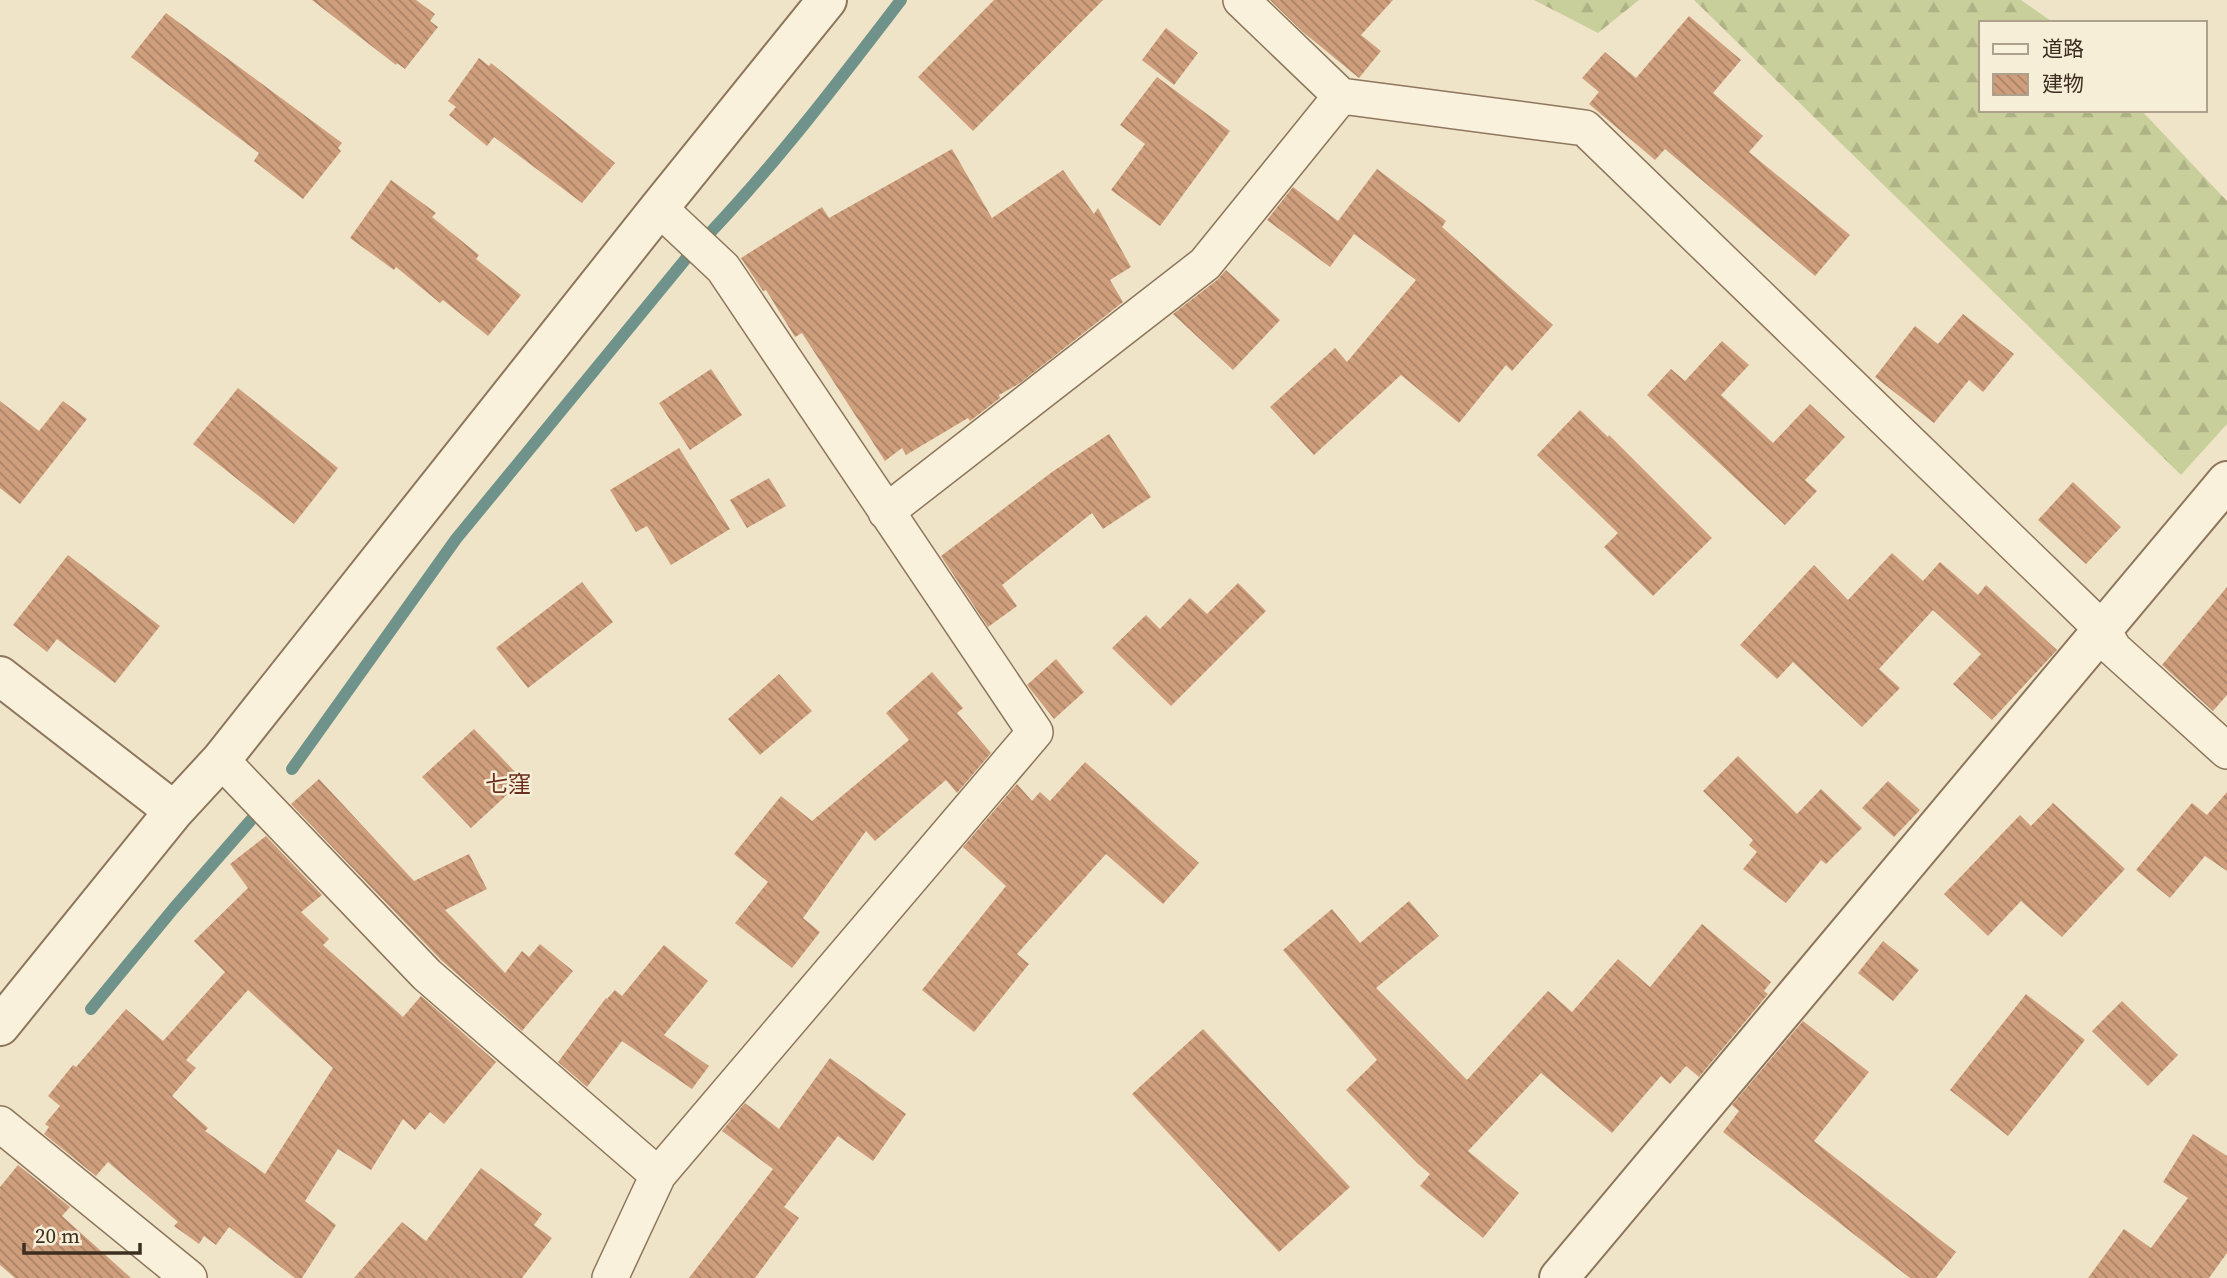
<svg xmlns="http://www.w3.org/2000/svg" width="2227" height="1278" viewBox="0 0 2227 1278" font-family="'Source Serif 4','Noto Sans JP',serif">
	<style>
		.forest { fill: url(#forest-firs) }
		.lines { fill: none; stroke-linecap: round; stroke-linejoin: round }
		.stream { stroke: #6f938a; stroke-width: 12 }
		.building { fill: url(#building-back-hatch); fill-rule: evenodd }
		.minor-casing { stroke: #8d765c; stroke-width: 38 }
		.tertiary-casing { stroke: #8d765c; stroke-width: 42 }
		.minor { stroke: #faf1dc; stroke-width: 35 }
		.tertiary { stroke: #faf1dc; stroke-width: 38 }
		.labels { text-anchor: middle; stroke-width: 5; stroke-linejoin: round; paint-order: stroke }
		.quarter-label { font-size: 23px; fill: #6b2e1e; stroke: #f7eed8 }
	</style>
	<defs>
		<pattern id="forest-firs" width="22" height="20" patternUnits="userSpaceOnUse" patternTransform="scale(1.75)"><rect width="22" height="20" fill="#c9cf9b"/><path d="M5 1l3.5 6h-7zM16 11l3.5 6h-7z" fill="#aeb285"/></pattern>
		<pattern id="building-back-hatch" width="6" height="6" patternUnits="userSpaceOnUse" patternTransform="scale(1.75)"><rect width="6" height="6" fill="#cf9f7d"/><path d="M-1 5l2 2M0 0l6 6M5-1l2 2" fill="none" stroke="#a98266"/></pattern>
	</defs>
	<rect width="100%" height="100%" fill="#f0e4c8"/>
	<!-- forest -->
	<path class="forest" d="M 1534,0 L 1639,0 L 1598,33 Z
		M 1694,0 L 2021,0 L 2054,23 L 1980,23 L 1980,110 L 2141,110 L 2227,201 L 2227,424 L 2181,475 Z"/>
	<g class="lines">
		<!-- stream -->
		<path class="stream" d="M 708,235 C 778,161 839,81 901,0
			M 292,769 L 456,539 L 689,255
			M 91,1009 L 174,908 L 251,820"/>
	</g>
	<!-- building -->
	<path class="building" d="M 312,0 L 416,0 L 435,14 L 430,21 L 438,27 L 405,69 L 397,63 L 396,65 Z
		M 994,0 L 1103,0 L 973,131 L 918,77 Z
		M 1270,0 L 1393,0 L 1361,35 L 1381,51 L 1359,78 L 1303,32 Z
		M 166,13 L 342,143 L 338,148 L 341,151 L 303,199 L 254,161 L 259,153 L 131,57 Z
		M 1689,16 L 1741,60 L 1713,93 L 1763,136 L 1749,152 L 1850,235 L 1815,276 L 1665,149 L 1655,160 L 1589,104 L 1599,92 L 1582,78 L 1605,52 L 1636,78 Z
		M 1166,28 L 1198,53 L 1174,85 L 1142,60 Z
		M 479,58 L 489,66 L 491,63 L 615,163 L 582,203 L 494,137 L 487,146 L 449,115 L 456,107 L 448,101 Z
		M 1157,77 L 1230,131 L 1160,226 L 1111,190 L 1145,144 L 1120,125 Z
		M 952,149 L 992,218 L 1063,170 L 1094,214 L 1098,208 L 1131,267 L 1110,280 L 1123,302 L 1020,383 L 999,395 L 1000,398 L 970,421 L 968,418 L 906,455 L 902,448 L 885,461 L 802,333 L 795,337 L 766,290 L 763,291 L 741,258 L 822,207 L 829,218 Z
		M 1377,169 L 1446,221 L 1442,227 L 1553,325 L 1512,371 L 1506,365 L 1459,423 L 1401,375 L 1314,455 L 1270,407 L 1335,348 L 1347,362 L 1416,280 L 1354,234 L 1330,267 L 1267,220 L 1293,187 L 1338,221 Z
		M 391,180 L 436,213 L 432,217 L 479,255 L 476,259 L 521,295 L 488,336 L 443,300 L 440,303 L 396,267 L 394,270 L 350,238 Z
		M 1226,270 L 1280,320 L 1233,370 L 1173,314 L 1217,280 Z
		M 1963,314 L 2014,354 L 1983,392 L 1969,380 L 1934,423 L 1875,377 L 1915,326 L 1938,344 Z
		M 1722,341 L 1749,365 L 1721,395 L 1773,443 L 1810,404 L 1845,437 L 1805,480 L 1817,491 L 1785,525 L 1647,395 L 1671,369 L 1685,381 Z
		M 711,369 L 742,415 L 690,450 L 659,403 Z
		M 238,388 L 338,468 L 294,524 L 193,444 Z
		M 0,401 L 39,431 L 63,401 L 87,419 L 20,504 L 0,488 Z
		M 1580,410 L 1608,437 L 1609,435 L 1712,538 L 1653,596 L 1604,547 L 1618,533 L 1537,455 Z
		M 1109,434 L 1151,497 L 1103,529 L 1092,513 L 1002,585 L 1017,606 L 988,627 L 941,556 L 1052,472 Z
		M 679,448 L 730,529 L 671,565 L 647,526 L 636,532 L 610,490 Z
		M 769,478 L 786,506 L 747,528 L 730,500 Z
		M 2073,482 L 2121,527 L 2086,564 L 2038,520 Z
		M 1892,553 L 1923,581 L 1940,562 L 1978,595 L 1986,585 L 2057,650 L 1992,720 L 1953,684 L 1981,654 L 1933,610 L 1879,669 L 1900,688 L 1862,727 L 1793,662 L 1777,679 L 1740,645 L 1814,565 L 1848,600 Z
		M 68,555 L 160,626 L 115,683 L 57,639 L 47,652 L 13,625 Z
		M 582,582 L 613,622 L 528,688 L 496,648 Z
		M 1238,583 L 1266,611 L 1171,706 L 1112,648 L 1146,615 L 1160,629 L 1190,598 L 1207,614 Z
		M 2227,587 L 2227,695 L 2213,711 L 2162,665 Z
		M 1056,659 L 1084,692 L 1054,719 L 1027,685 Z
		M 932,672 L 963,708 L 957,713 L 991,753 L 957,793 L 946,780 L 875,841 L 866,831 L 803,918 L 820,932 L 792,968 L 735,923 L 768,882 L 734,854 L 781,796 L 812,821 L 909,740 L 886,713 Z
		M 779,674 L 812,711 L 760,755 L 728,719 Z
		M 474,729 L 523,780 L 471,828 L 422,777 Z
		M 1738,756 L 1797,814 L 1821,789 L 1862,828 L 1826,864 L 1821,860 L 1786,903 L 1743,869 L 1757,852 L 1749,845 L 1753,840 L 1703,791 Z
		M 1085,762 L 1199,863 L 1163,904 L 1106,854 L 1017,954 L 1029,964 L 974,1032 L 922,990 L 1006,886 L 963,847 L 1017,784 L 1032,801 L 1040,792 L 1050,801 Z
		M 319,779 L 414,881 L 469,854 L 487,889 L 445,910 L 505,973 L 522,951 L 529,957 L 540,944 L 573,971 L 522,1031 L 441,960 L 291,804 Z
		M 1888,781 L 1920,810 L 1894,837 L 1862,808 Z
		M 2227,792 L 2227,871 L 2205,856 L 2170,898 L 2136,870 L 2192,803 L 2207,815 Z
		M 2053,803 L 2125,869 L 2062,937 L 2021,901 L 1988,936 L 1944,894 L 2020,815 L 2031,826 Z
		M 266,836 L 322,895 L 301,912 L 329,939 L 323,945 L 403,1017 L 421,996 L 496,1062 L 444,1124 L 430,1112 L 415,1130 L 403,1119 L 371,1170 L 338,1149 L 305,1201 L 336,1225 L 302,1278 L 295,1278 L 229,1227 L 216,1245 L 204,1236 L 199,1244 L 174,1226 L 178,1222 L 108,1162 L 96,1176 L 44,1134 L 49,1127 L 45,1124 L 60,1106 L 48,1096 L 73,1065 L 76,1067 L 126,1009 L 163,1041 L 225,972 L 194,941 L 248,888 L 230,864 ZM 248,990 L 333,1068 L 265,1174 L 205,1131 L 208,1128 L 172,1096 L 196,1068 L 186,1060 Z
		M 1409,901 L 1439,936 L 1376,988 L 1467,1080 L 1548,991 L 1572,1012 L 1618,959 L 1650,987 L 1702,924 L 1771,982 L 1764,991 L 1768,994 L 1699,1077 L 1686,1066 L 1670,1084 L 1661,1076 L 1612,1133 L 1541,1073 L 1468,1151 L 1519,1193 L 1483,1238 L 1420,1186 L 1430,1174 L 1417,1163 L 1346,1090 L 1377,1060 L 1283,950 L 1332,909 L 1360,943 Z
		M 1883,941 L 1919,970 L 1893,1001 L 1858,973 Z
		M 664,945 L 708,981 L 664,1035 L 709,1066 L 692,1089 L 622,1041 L 587,1087 L 558,1062 L 606,998 L 607,999 L 615,990 L 622,996 Z
		M 2026,994 L 2085,1040 L 2008,1136 L 1950,1090 Z
		M 2122,1001 L 2178,1055 L 2148,1086 L 2092,1031 Z
		M 1803,1021 L 1869,1072 L 1814,1141 L 1956,1252 L 1936,1278 L 1910,1278 L 1723,1132 L 1739,1111 L 1732,1105 Z
		M 1203,1029 L 1350,1187 L 1279,1252 L 1132,1094 Z
		M 830,1058 L 906,1114 L 873,1161 L 838,1136 L 784,1207 L 799,1218 L 755,1278 L 689,1278 L 773,1169 L 722,1131 L 745,1103 L 779,1129 Z
		M 2193,1134 L 2227,1156 L 2227,1253 L 2209,1278 L 2088,1278 L 2124,1229 L 2151,1248 L 2188,1198 L 2163,1182 Z
		M 18,1165 L 70,1207 L 62,1216 L 131,1278 L 15,1278 L 0,1265 L 0,1187 Z
		M 481,1168 L 542,1214 L 534,1225 L 552,1238 L 522,1278 L 354,1278 L 402,1222 L 426,1241 Z"/>
	<g class="lines">
		<!-- minor casing -->
		<g class="minor-casing">
			<path id="minor" d="M 1241,0 L 1341,96 L 1585,128 L 2102,629 L 2114,649 L 2227,751
				M 886,512 L 1205,264 L 1341,96
				M 221,760 L 427,975 L 658,1175
				M 0,1124 L 189,1278
				M 610,1278 L 658,1175 L 1035,732 L 723,268 L 659,208"/>
		</g>
		<!-- tertiary casing -->
		<g class="tertiary-casing">
			<path id="tertiary" d="M 0,676 L 174,811
				M 0,1026 L 174,811 L 221,760 L 659,208 L 827,0
				M 1559,1278 L 2227,481"/>
		</g>
		<!-- minor -->
		<use href="#minor" class="minor"/>
		<!-- tertiary -->
		<use href="#tertiary" class="tertiary"/>
	</g>
	<g class="labels">
		<!-- quarter labels -->
		<g class="quarter-label">
			<text x="508" y="792">七窪</text>
		</g>
	</g>
	<!-- legend -->
	<rect x="1979" y="21" width="228" height="91" fill="#f7eed8" stroke="#ada18e" stroke-width="2"/>
	<rect x="1993" y="44" width="35" height="10" fill="#faf1dc" stroke="#ada18e" stroke-width="2"/>
	<text x="2042" y="56" font-size="21" fill="#3d2e20">道路</text>
	<rect x="1993" y="74" width="35" height="21" fill="url(#building-back-hatch)" stroke="#ada18e" stroke-width="2"/>
	<text x="2042" y="91" font-size="21" fill="#3d2e20">建物</text>
	<!-- scale -->
	<path d="M24 1243v10h116v-10" fill="none" stroke="#3d2e20" stroke-width="3.5"/>
	<text x="35" y="1243" font-size="21" fill="#3d2e20" stroke="#f7eed8" stroke-width="5" paint-order="stroke">20 m</text>
</svg>
